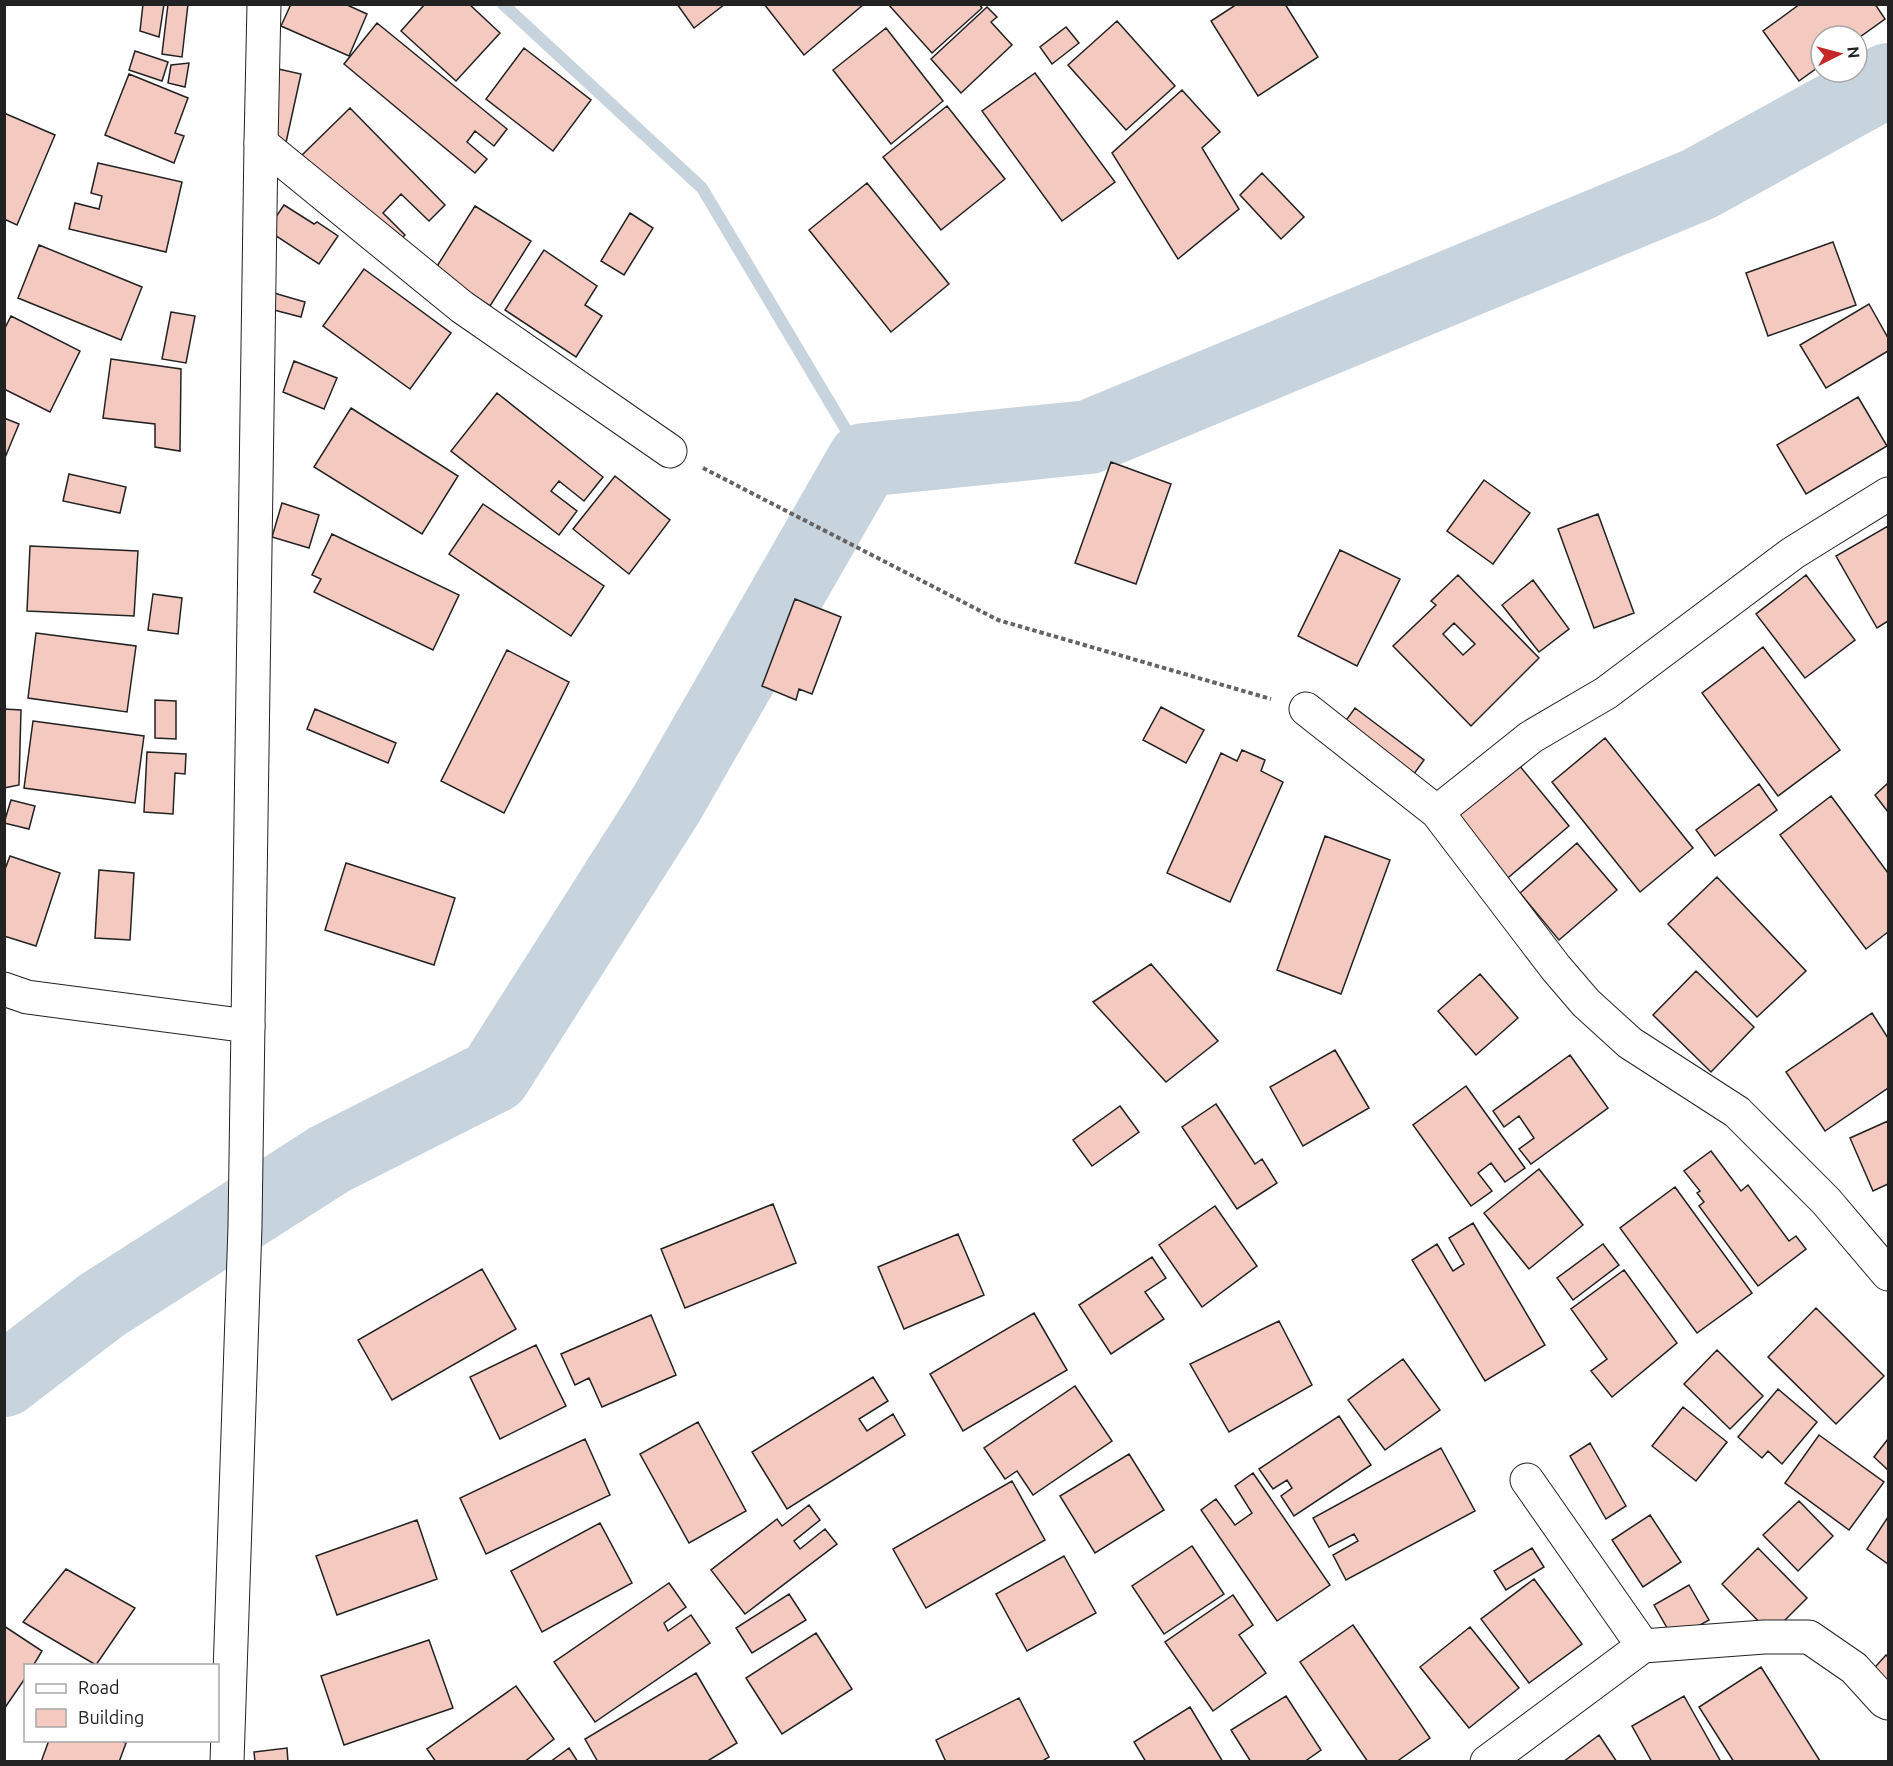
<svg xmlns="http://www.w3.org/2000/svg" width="1893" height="1766" viewBox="0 0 1893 1766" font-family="Ubuntu,sans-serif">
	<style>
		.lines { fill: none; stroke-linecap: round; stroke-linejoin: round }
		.stream { stroke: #c7d3dd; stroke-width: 12 }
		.river { stroke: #c7d3dd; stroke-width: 74 }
		.building { fill: #f3c9c0; stroke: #222; stroke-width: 1.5; fill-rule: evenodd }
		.minor-casing { stroke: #222; stroke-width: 35 }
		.secondary-casing { stroke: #222; stroke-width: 35 }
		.path { stroke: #646464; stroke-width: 4; stroke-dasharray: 4.5 3; stroke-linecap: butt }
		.minor { stroke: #fff; stroke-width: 33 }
		.secondary { stroke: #fff; stroke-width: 33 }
	</style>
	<rect width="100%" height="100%" fill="#fff"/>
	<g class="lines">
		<!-- stream -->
		<path class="stream" d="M 503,4 L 702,188 L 864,460"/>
		<!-- river -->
		<path class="river" d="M 4,1380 L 102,1305 L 330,1159 L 494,1076 L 666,805 L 864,460 L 1089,437 L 1699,184 L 1888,80"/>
	</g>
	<!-- building -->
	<path class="building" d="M 143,4 L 164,4 L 159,37 L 140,31 Z
		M 168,4 L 188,4 L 182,57 L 162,54 Z
		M 291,4 L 345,4 L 367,14 L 349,56 L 281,26 Z
		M 425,4 L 469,4 L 500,33 L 456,81 L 401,31 Z
		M 677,4 L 725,4 L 694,28 Z
		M 764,4 L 864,4 L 804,55 Z
		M 888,4 L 979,4 L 982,8 L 932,53 Z
		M 1237,4 L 1285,4 L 1318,57 L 1258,96 L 1211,21 Z
		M 1800,4 L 1875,4 L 1885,19 L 1857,39 L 1857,36 L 1821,36 L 1821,65 L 1799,81 L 1763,31 Z
		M 987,7 L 997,17 L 991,22 L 1012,45 L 961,93 L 931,59 Z
		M 1117,21 L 1175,86 L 1126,130 L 1068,65 Z
		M 377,23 L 507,129 L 494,146 L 475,131 L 467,142 L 487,159 L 475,173 L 344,64 Z
		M 1066,27 L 1079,43 L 1052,64 L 1040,47 Z
		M 886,28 L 943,101 L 891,144 L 833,70 Z
		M 524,48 L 591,100 L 553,151 L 486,99 Z
		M 135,51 L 168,62 L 162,81 L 129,70 Z
		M 189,63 L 185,87 L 168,83 L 171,65 Z
		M 274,68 L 301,74 L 285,147 L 258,141 Z
		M 1035,73 L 1115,182 L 1062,221 L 982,111 Z
		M 129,74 L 188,98 L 175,133 L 184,136 L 174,163 L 105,135 Z
		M 1182,90 L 1220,132 L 1202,148 L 1239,209 L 1178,259 L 1112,153 Z
		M 947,106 L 1005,179 L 941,230 L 883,157 Z
		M 350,108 L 445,205 L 429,221 L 401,194 L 383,213 L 405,235 L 390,249 L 300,157 Z
		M 4,113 L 55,135 L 17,225 L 4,219 Z
		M 98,163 L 182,182 L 166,252 L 69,229 L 75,203 L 99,209 L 102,196 L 91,193 Z
		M 1262,173 L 1304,217 L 1281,239 L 1240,195 Z
		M 867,183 L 949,284 L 891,332 L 809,230 Z
		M 284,205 L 314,224 L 317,222 L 338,236 L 319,264 L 267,230 Z
		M 475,206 L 531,241 L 490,306 L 434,271 Z
		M 630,213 L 653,228 L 624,275 L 601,261 Z
		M 1833,242 L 1856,305 L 1768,336 L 1746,273 Z
		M 39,245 L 142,287 L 121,340 L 18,298 Z
		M 544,250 L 597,286 L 585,305 L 602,316 L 576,357 L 505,310 Z
		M 364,269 L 451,333 L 410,389 L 323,326 Z
		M 274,293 L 305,302 L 301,317 L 270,309 Z
		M 1869,304 L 1888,338 L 1888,351 L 1826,388 L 1800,345 Z
		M 171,312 L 195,316 L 186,363 L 162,359 Z
		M 11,316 L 80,351 L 50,412 L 4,389 L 4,330 Z
		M 111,359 L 181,369 L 180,451 L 155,447 L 155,424 L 103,418 Z
		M 294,361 L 337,378 L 324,409 L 283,392 Z
		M 497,393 L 603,477 L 584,501 L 559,481 L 551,491 L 577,511 L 559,535 L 451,451 Z
		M 1858,397 L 1887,446 L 1806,494 L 1777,445 Z
		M 351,408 L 458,476 L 422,534 L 314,467 Z
		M 4,418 L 19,424 L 4,460 Z
		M 1111,462 L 1171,484 L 1136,584 L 1075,563 Z
		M 69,474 L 126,487 L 120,513 L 63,501 Z
		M 615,476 L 670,520 L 629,574 L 573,529 Z
		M 1484,480 L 1530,513 L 1493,564 L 1447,531 Z
		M 282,503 L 319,515 L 309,548 L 272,537 Z
		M 483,504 L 604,586 L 571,636 L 449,554 Z
		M 1598,514 L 1634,613 L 1594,628 L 1558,529 Z
		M 1888,526 L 1888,621 L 1877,628 L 1836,556 Z
		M 332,534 L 459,595 L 433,650 L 314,592 L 321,579 L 312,575 Z
		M 30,546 L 138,551 L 134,616 L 27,611 Z
		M 1340,550 L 1400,579 L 1357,666 L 1298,636 Z
		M 1458,575 L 1539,658 L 1471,726 L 1393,646 L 1436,605 L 1431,601 ZM 1454,623 L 1475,644 L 1463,655 L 1443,634 Z
		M 1806,575 L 1855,640 L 1805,678 L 1756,614 Z
		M 1533,580 L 1569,629 L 1539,652 L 1502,605 Z
		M 153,594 L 182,598 L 178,634 L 148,630 Z
		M 795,599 L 841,617 L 812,694 L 799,689 L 796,700 L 762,686 Z
		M 36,633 L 136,646 L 127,712 L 28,698 Z
		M 1763,647 L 1840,750 L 1778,796 L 1702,693 Z
		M 507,650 L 569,682 L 504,813 L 441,781 Z
		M 155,700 L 176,701 L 176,739 L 155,738 Z
		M 1161,707 L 1204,730 L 1186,763 L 1143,740 Z
		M 1355,708 L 1424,760 L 1403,789 L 1334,737 Z
		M 4,709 L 21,710 L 19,785 L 4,788 Z
		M 315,709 L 396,743 L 388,763 L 307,729 Z
		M 33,721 L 144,736 L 135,803 L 24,788 Z
		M 1605,738 L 1693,848 L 1640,892 L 1552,782 Z
		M 1242,750 L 1265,760 L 1261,771 L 1283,782 L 1230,902 L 1167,873 L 1221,753 L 1237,761 Z
		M 147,752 L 186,754 L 185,774 L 175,773 L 173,814 L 144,812 Z
		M 1514,759 L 1569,826 L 1503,882 L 1447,816 Z
		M 1888,783 L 1888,812 L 1875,795 Z
		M 1759,784 L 1777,810 L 1715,856 L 1696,830 Z
		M 1831,796 L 1888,873 L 1888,932 L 1866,949 L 1780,835 Z
		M 11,800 L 35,806 L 29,829 L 4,823 Z
		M 1325,836 L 1390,860 L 1341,994 L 1277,970 Z
		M 1577,843 L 1617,890 L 1559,940 L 1520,893 Z
		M 10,856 L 60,873 L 36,946 L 4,936 L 4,872 Z
		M 346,863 L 455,898 L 434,965 L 325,930 Z
		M 99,870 L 134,873 L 130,940 L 95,938 Z
		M 1717,877 L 1806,971 L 1757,1017 L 1668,924 Z
		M 1151,964 L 1218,1041 L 1166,1082 L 1093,1002 Z
		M 1696,971 L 1754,1027 L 1711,1072 L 1653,1015 Z
		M 1480,974 L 1518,1018 L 1476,1055 L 1438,1011 Z
		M 1872,1013 L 1888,1038 L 1888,1088 L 1825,1131 L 1786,1072 Z
		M 1335,1050 L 1369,1108 L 1303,1146 L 1270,1087 Z
		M 1570,1055 L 1608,1108 L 1531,1164 L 1519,1149 L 1534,1138 L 1519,1116 L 1504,1127 L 1493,1111 Z
		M 1466,1086 L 1525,1168 L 1505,1182 L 1491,1163 L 1478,1173 L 1492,1191 L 1471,1206 L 1413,1125 Z
		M 1216,1104 L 1255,1164 L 1262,1159 L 1277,1183 L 1237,1209 L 1182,1127 Z
		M 1120,1106 L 1139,1132 L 1092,1166 L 1073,1140 Z
		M 1888,1121 L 1888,1184 L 1873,1191 L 1850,1138 Z
		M 1711,1151 L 1741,1191 L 1748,1185 L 1789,1241 L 1796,1236 L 1806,1249 L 1758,1286 L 1699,1206 L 1704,1202 L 1697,1193 L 1700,1191 L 1684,1171 Z
		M 1539,1169 L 1583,1225 L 1529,1269 L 1484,1213 Z
		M 1675,1187 L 1752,1293 L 1697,1333 L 1620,1228 Z
		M 773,1204 L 796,1263 L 685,1308 L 661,1249 Z
		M 1215,1206 L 1257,1266 L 1202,1307 L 1159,1245 Z
		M 1473,1223 L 1545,1345 L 1485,1381 L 1412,1260 L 1437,1244 L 1453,1271 L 1464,1264 L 1449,1238 Z
		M 958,1234 L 984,1295 L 904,1329 L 878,1267 Z
		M 1603,1244 L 1619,1265 L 1573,1300 L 1557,1278 Z
		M 1152,1257 L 1166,1278 L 1145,1292 L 1164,1319 L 1111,1354 L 1079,1305 Z
		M 482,1269 L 516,1329 L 392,1400 L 358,1340 Z
		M 1624,1270 L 1677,1343 L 1612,1397 L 1591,1371 L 1607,1359 L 1571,1309 Z
		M 1816,1308 L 1884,1376 L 1836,1424 L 1768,1357 Z
		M 1034,1313 L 1067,1370 L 963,1431 L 930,1374 Z
		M 651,1315 L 676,1375 L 602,1407 L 589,1378 L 575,1385 L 561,1354 Z
		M 1279,1321 L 1312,1385 L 1229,1432 L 1190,1364 Z
		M 536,1345 L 566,1406 L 500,1439 L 470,1377 Z
		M 1717,1350 L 1763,1396 L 1730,1429 L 1684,1384 Z
		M 1403,1359 L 1440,1410 L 1385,1450 L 1348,1400 Z
		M 873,1377 L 888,1401 L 859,1419 L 867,1431 L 893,1414 L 905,1435 L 787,1509 L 752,1452 Z
		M 1075,1386 L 1112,1441 L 1033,1495 L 1017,1471 L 1005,1479 L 984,1448 Z
		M 1778,1389 L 1817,1422 L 1782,1464 L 1768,1451 L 1762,1458 L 1738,1437 Z
		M 1683,1407 L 1727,1442 L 1696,1481 L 1652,1446 Z
		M 1339,1416 L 1371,1465 L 1294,1516 L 1281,1496 L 1292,1488 L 1287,1480 L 1273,1489 L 1259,1469 Z
		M 698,1422 L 746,1511 L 689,1543 L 640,1454 Z
		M 1819,1435 L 1884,1482 L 1849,1530 L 1785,1483 Z
		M 585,1439 L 610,1495 L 486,1554 L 460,1498 Z
		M 1888,1439 L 1888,1470 L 1874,1457 Z
		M 1590,1443 L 1626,1506 L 1606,1519 L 1570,1456 Z
		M 1441,1448 L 1475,1511 L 1346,1580 L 1333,1555 L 1358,1541 L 1354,1534 L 1329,1547 L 1313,1518 Z
		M 1129,1454 L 1164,1510 L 1095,1553 L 1060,1496 Z
		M 1253,1473 L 1330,1585 L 1277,1621 L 1201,1510 L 1216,1499 L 1235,1525 L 1252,1513 L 1235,1486 Z
		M 1012,1481 L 1045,1540 L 926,1608 L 893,1549 Z
		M 1799,1501 L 1833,1536 L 1798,1571 L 1763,1535 Z
		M 809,1505 L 820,1520 L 794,1541 L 800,1549 L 825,1529 L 837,1544 L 745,1614 L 711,1570 L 777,1519 L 782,1526 Z
		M 1650,1515 L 1681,1562 L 1643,1587 L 1612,1540 Z
		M 1888,1517 L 1888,1564 L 1867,1549 Z
		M 417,1520 L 437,1579 L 337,1615 L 316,1556 Z
		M 600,1523 L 632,1583 L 542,1632 L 511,1571 Z
		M 1192,1546 L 1224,1594 L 1164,1634 L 1132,1586 Z
		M 1532,1548 L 1544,1567 L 1506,1590 L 1494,1571 Z
		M 1758,1548 L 1807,1598 L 1771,1634 L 1722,1584 Z
		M 1064,1556 L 1096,1613 L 1027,1651 L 996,1594 Z
		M 66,1569 L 135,1608 L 96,1665 L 23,1622 Z
		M 1534,1579 L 1582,1644 L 1529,1683 L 1481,1619 Z
		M 669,1583 L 686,1607 L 664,1623 L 668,1631 L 691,1615 L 710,1643 L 595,1722 L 554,1662 Z
		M 1689,1585 L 1709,1620 L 1674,1640 L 1654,1605 Z
		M 789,1594 L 806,1620 L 752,1653 L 736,1628 Z
		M 1233,1595 L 1253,1625 L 1239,1635 L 1266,1673 L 1213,1711 L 1165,1642 Z
		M 1353,1625 L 1430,1738 L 1396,1762 L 1368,1762 L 1300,1662 Z
		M 4,1626 L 42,1651 L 33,1666 L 26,1666 L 26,1677 L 4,1709 Z
		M 1470,1627 L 1519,1688 L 1469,1728 L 1420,1667 Z
		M 816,1633 L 852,1689 L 782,1734 L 746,1678 Z
		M 429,1640 L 453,1708 L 344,1745 L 321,1676 Z
		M 1886,1655 L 1888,1657 L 1888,1712 L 1858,1686 Z
		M 1761,1667 L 1820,1761 L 1819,1762 L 1734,1762 L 1699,1707 Z
		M 696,1673 L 737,1743 L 706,1762 L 598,1762 L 585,1739 Z
		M 516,1686 L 554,1739 L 524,1762 L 436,1762 L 427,1749 Z
		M 1286,1696 L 1321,1750 L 1304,1762 L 1251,1762 L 1231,1730 Z
		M 1684,1696 L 1721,1762 L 1652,1762 L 1632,1726 Z
		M 1019,1698 L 1049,1757 L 1041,1762 L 946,1762 L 936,1740 Z
		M 1190,1707 L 1223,1762 L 1146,1762 L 1134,1742 Z
		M 1599,1735 L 1617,1762 L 1563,1762 Z
		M 49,1740 L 120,1740 L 126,1743 L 119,1762 L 41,1762 Z
		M 287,1748 L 288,1762 L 255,1762 L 254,1752 Z
		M 569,1748 L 578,1762 L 550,1762 Z"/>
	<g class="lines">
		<!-- minor casing -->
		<g class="minor-casing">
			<path id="minor" d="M 261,143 L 462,307 L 670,451
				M 1306,709 L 1437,812 L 1556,968 L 1586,1003 L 1630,1043 L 1737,1112 L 1826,1201 L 1888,1274
				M 1437,812 L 1531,737 L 1606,693 L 1793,553 L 1888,494
				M 4,989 L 27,997 L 248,1026
				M 1527,1480 L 1643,1646
				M 1487,1762 L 1643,1646 L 1764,1637 L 1809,1637 L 1854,1668 L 1884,1701 L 1888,1703"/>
		</g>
		<!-- secondary casing -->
		<g class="secondary-casing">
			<path id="secondary" d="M 227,1762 L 245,1226 L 261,143 L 264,4"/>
		</g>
		<!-- path -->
		<path class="path" d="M 703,468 L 998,620 L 1271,699"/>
		<!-- minor -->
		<use href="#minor" class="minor"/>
		<!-- secondary -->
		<use href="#secondary" class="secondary"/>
	</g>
	<!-- border -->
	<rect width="1893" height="1766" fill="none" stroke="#222222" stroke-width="12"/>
	<!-- legend -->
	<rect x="24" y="1664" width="195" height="78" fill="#ffffff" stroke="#a7a7a7" stroke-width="1.5"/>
	<rect x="36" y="1684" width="30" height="9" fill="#ffffff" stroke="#a7a7a7" stroke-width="1.5"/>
	<text x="78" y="1694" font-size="18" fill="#222222">Road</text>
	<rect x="36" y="1709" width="30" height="18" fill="#f3c9c0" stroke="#a7a7a7" stroke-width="1.5"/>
	<text x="78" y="1724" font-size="18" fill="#222222">Building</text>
	<!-- north arrow -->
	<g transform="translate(1839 54) rotate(84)"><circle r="28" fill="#ffffff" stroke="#a7a7a7" stroke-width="1.5"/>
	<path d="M0-4.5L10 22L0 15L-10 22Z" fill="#c62828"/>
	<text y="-9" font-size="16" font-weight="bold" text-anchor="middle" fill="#222222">N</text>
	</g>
</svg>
